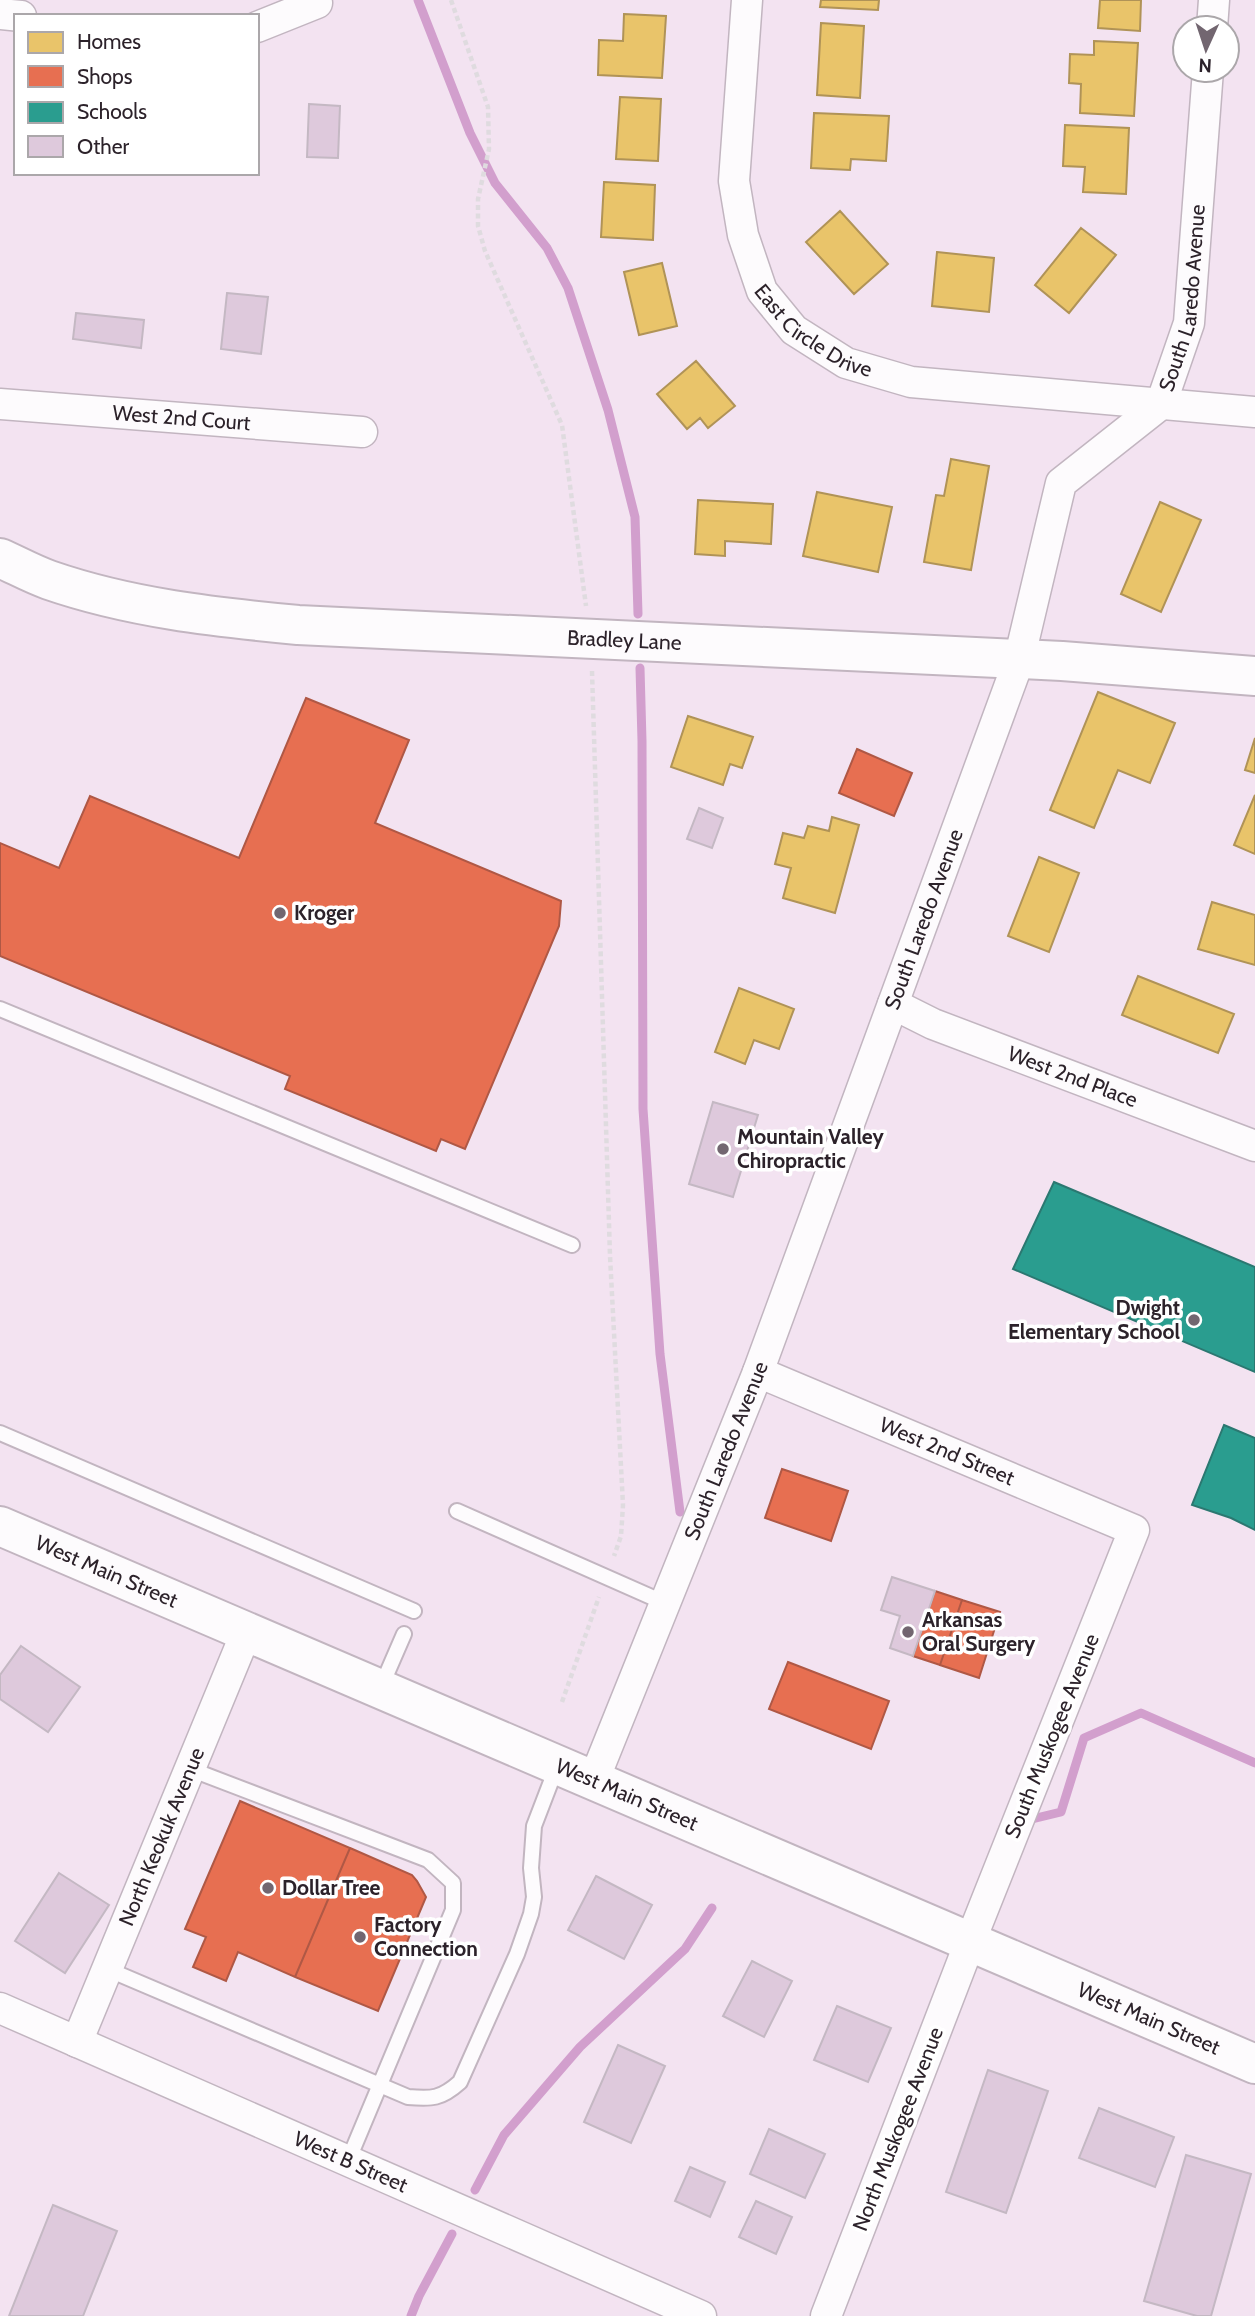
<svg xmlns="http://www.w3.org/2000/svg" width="1255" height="2316" viewBox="0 0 1255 2316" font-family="Cabin,sans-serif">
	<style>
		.homes { fill: #e9c46a; stroke: #b09357; stroke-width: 2 }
		.shops { fill: #e76f51; stroke: #af5845; stroke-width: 2 }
		.schools { fill: #2a9d8f; stroke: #2b7871; stroke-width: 2 }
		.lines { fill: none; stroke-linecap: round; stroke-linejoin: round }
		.stream { stroke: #d29fcd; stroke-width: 9 }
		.building { fill: #dec9dc; stroke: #c4b8c3; stroke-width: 2 }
		.lane-casing { stroke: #c2b5c0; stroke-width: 18 }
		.street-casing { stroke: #c2b5c0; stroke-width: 33 }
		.secondary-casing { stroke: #c2b5c0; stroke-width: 42 }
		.primary-casing { stroke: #c2b5c0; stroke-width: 42 }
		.path { stroke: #dfdbdf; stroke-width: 4.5; stroke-dasharray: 5 3.5; stroke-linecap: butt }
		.lane { stroke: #fdfbfd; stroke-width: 14 }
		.street { stroke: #fdfbfd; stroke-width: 30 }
		.secondary { stroke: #fdfbfd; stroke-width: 38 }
		.primary { stroke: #fdfbfd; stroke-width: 38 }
		.poi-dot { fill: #726670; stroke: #fff; stroke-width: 2.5 }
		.labels { text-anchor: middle; stroke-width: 7; stroke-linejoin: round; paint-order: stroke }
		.street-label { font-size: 21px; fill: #2c222a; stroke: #fff }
		.poi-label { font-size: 21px; font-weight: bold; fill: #2c222a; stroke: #fff; text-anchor: start }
	</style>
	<rect width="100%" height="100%" fill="#f3e3f1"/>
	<!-- homes -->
	<path class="homes" d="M 821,0 L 879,0 L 878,10 L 820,7 Z
		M 1100,0 L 1141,0 L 1140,31 L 1098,28 Z
		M 624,14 L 666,16 L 662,78 L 598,75 L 599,40 L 623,41 Z
		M 821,23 L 864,26 L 860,98 L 817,95 Z
		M 1094,41 L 1138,43 L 1134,116 L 1080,113 L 1081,84 L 1069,83 L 1070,54 L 1094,55 Z
		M 620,97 L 661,99 L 658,161 L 616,159 Z
		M 814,113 L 889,116 L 886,161 L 851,159 L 850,170 L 811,168 Z
		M 1065,125 L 1129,128 L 1126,194 L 1083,192 L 1085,167 L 1063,166 Z
		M 604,182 L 655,185 L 653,240 L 601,237 Z
		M 840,211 L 888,264 L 854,294 L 806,242 Z
		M 1081,228 L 1116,255 L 1069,313 L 1035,285 Z
		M 937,252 L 994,258 L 989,312 L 932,306 Z
		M 662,263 L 677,326 L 639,335 L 624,272 Z
		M 696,361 L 735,406 L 708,428 L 700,418 L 687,429 L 657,394 Z
		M 951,459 L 989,466 L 971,570 L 924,562 L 936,495 L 944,496 Z
		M 817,492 L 892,507 L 878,572 L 803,556 Z
		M 698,500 L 773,504 L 771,544 L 725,541 L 725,556 L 695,554 Z
		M 1160,502 L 1201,520 L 1161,612 L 1121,594 Z
		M 1098,692 L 1175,723 L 1150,783 L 1118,770 L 1094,828 L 1050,810 Z
		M 688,716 L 753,737 L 742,768 L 730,764 L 723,785 L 671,767 Z
		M 1255,738 L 1255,773 L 1245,770 Z
		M 1255,795 L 1255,854 L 1234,845 Z
		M 832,817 L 859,825 L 835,913 L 783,898 L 791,868 L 775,864 L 783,833 L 804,838 L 808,826 L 829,831 Z
		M 1039,857 L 1079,873 L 1049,952 L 1008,936 Z
		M 1212,902 L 1255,915 L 1255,965 L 1198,949 Z
		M 1138,976 L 1234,1014 L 1218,1053 L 1122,1015 Z
		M 739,988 L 794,1009 L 779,1049 L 754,1040 L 745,1064 L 715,1052 Z"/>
	<!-- shops -->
	<path class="shops" d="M 306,698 L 409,740 L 375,823 L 561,901 L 559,926 L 465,1149 L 441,1139 L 436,1151 L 285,1089 L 290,1076 L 0,956 L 0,843 L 59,868 L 90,796 L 239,858 Z
		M 857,749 L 912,773 L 894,816 L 839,793 Z
		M 782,1469 L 848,1491 L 831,1541 L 765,1518 Z
		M 935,1591 L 962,1600 L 940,1665 L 913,1656 Z
		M 962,1600 L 1000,1612 L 979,1678 L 940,1665 Z
		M 788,1662 L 889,1701 L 871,1749 L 769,1709 Z
		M 240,1801 L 350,1848 L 295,1977 L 238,1952 L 226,1981 L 193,1967 L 206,1937 L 185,1929 Z
		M 350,1848 L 412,1875 L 417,1881 L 426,1897 L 378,2011 L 295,1977 Z"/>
	<!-- schools -->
	<path class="schools" d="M 1054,1182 L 1255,1267 L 1255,1372 L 1013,1269 Z
		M 1224,1425 L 1255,1438 L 1255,1530 L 1231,1518 L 1192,1505 Z"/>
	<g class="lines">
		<!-- stream -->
		<path class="stream" d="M 418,0 L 470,133 L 495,183 L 547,248 L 568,288 L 608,410 L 635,517 L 638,614
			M 640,668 L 642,741 L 643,1109 L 660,1354 L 680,1512
			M 1032,1819 L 1061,1812 L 1084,1738 L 1141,1713 L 1255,1763
			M 475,2190 L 504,2135 L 580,2047 L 685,1949 L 712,1908
			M 411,2316 L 419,2296 L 452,2234"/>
	</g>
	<!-- building -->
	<path class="building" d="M 309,104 L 340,106 L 338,158 L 307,157 Z
		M 227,293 L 268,297 L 261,354 L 221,349 Z
		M 76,313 L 144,320 L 141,348 L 73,339 Z
		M 699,808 L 723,818 L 712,848 L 687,839 Z
		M 713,1102 L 758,1115 L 733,1197 L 689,1184 Z
		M 892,1577 L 935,1591 L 913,1656 L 890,1648 L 900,1616 L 881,1610 Z
		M 21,1646 L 80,1687 L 48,1732 L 0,1699 L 0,1675 Z
		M 59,1873 L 109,1905 L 65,1973 L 15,1941 Z
		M 596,1876 L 652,1905 L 624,1959 L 568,1930 Z
		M 752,1961 L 792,1981 L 764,2037 L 723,2016 Z
		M 837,2006 L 891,2028 L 868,2082 L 814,2060 Z
		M 618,2045 L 665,2066 L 631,2143 L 584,2122 Z
		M 988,2070 L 1048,2091 L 1006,2213 L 946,2192 Z
		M 1099,2108 L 1174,2137 L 1155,2187 L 1079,2158 Z
		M 769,2129 L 825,2154 L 805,2198 L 750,2174 Z
		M 1186,2155 L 1251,2174 L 1211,2316 L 1197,2316 L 1144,2301 Z
		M 690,2167 L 725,2182 L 710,2217 L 675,2201 Z
		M 756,2201 L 792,2217 L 776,2254 L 739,2237 Z
		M 53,2205 L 117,2231 L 83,2316 L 9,2316 Z"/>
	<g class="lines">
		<!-- lane casing -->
		<g class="lane-casing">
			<path id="lane" d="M 0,1009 L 572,1245
				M 0,1433 L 414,1611
				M 457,1511 L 665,1603
				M 381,1687 L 404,1634
				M 190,1769 L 428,1860 L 453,1883 L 453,1910 L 348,2161
				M 107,1969 L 408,2097 C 432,2099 441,2099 460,2082 L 517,1954 L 531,1914 L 534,1897 L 531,1868 L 534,1826 L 557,1766"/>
		</g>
		<!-- street casing -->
		<g class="street-casing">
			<g id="street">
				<path id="s1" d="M 747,0 L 734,181 L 743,235 L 762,291 L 794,330 L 846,363 L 911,382 L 1255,412"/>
				<path d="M 0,14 L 21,16"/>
				<path d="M 257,27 L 317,3"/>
				<path d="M 1212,28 L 1214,0"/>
				<path id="s2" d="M 0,404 L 362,432"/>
				<path id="s3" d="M 893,1004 L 933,1024 L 1255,1146"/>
				<path id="s4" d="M 758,1372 L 1134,1530 L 970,1942 L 826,2316"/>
				<path id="s5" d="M 593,1782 L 758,1372 L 1019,660 L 1061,483 L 1161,404 L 1189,323 L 1208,70"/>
				<path id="s6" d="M 0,2008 L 701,2316"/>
				<path id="s7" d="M 77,2042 L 246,1633"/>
			</g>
		</g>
		<!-- secondary casing -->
		<g class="secondary-casing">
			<g id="secondary">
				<path id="s8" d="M 0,558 C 16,565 32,574 49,580 C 130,608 214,617 298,625 L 1062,661 L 1255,676"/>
			</g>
		</g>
		<!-- primary casing -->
		<g class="primary-casing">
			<g id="primary">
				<path id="s9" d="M 0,1526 L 1255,2064"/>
			</g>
		</g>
		<!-- path -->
		<path class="path" d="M 451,0 L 488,107 L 489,149 L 478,199 L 478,226 L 485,251 L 562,425 L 586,606
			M 592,671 L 610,1256 L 623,1505 L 621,1536 L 614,1556
			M 562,1702 L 599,1597"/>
		<!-- lane -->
		<use href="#lane" class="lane"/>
		<!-- street -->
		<use href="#street" class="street"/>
		<!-- secondary -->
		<use href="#secondary" class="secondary"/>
		<!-- primary -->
		<use href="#primary" class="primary"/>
	</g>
	<!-- markers -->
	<g class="poi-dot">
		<circle cx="280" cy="913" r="7"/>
		<circle cx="723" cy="1149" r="7"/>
		<circle cx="1194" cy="1320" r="7"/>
		<circle cx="908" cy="1632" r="7"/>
		<circle cx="268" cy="1888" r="7"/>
		<circle cx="360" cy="1937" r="7"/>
	</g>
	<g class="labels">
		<!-- street labels -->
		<g class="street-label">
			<text dy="7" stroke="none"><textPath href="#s5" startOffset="1619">South Laredo Avenue</textPath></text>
			<text dy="7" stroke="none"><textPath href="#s1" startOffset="362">East Circle Drive</textPath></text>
			<text dy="7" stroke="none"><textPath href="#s2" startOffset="182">West 2nd Court</textPath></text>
			<text dy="7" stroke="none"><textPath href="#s8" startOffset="634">Bradley Lane</textPath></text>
			<text dy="7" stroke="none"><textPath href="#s5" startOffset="924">South Laredo Avenue</textPath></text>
			<text dy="7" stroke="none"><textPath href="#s3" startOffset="194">West 2nd Place</textPath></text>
			<text dy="7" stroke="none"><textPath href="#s5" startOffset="357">South Laredo Avenue</textPath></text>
			<text dy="7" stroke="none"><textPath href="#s4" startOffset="205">West 2nd Street</textPath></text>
			<text dy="7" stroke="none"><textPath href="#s9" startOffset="116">West Main Street</textPath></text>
			<text transform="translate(1052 1736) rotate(-68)" y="7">South Muskogee Avenue</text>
			<text dy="7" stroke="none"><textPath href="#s9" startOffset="682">West Main Street</textPath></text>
			<text dy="7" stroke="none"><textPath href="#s7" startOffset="222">North Keokuk Avenue</textPath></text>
			<text dy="7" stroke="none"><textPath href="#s9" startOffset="1250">West Main Street</textPath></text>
			<text transform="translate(898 2129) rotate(-69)" y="7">North Muskogee Avenue</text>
			<text dy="7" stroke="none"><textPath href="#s6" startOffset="383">West B Street</textPath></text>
		</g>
		<!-- poi labels -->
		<g class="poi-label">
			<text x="294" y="920">Kroger</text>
			<text x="737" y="1144">Mountain Valley<tspan x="737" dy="24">Chiropractic</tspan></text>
			<text x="1180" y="1315" text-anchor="end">Dwight<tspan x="1180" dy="24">Elementary School</tspan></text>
			<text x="922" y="1627">Arkansas<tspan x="922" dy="24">Oral Surgery</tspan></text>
			<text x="282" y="1895">Dollar Tree</text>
			<text x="374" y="1932">Factory<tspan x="374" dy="24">Connection</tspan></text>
		</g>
	</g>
	<!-- legend -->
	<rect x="14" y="14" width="245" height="161" fill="#ffffff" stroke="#aba7aa" stroke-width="2"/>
	<rect x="28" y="32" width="35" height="21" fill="#e9c46a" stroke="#aba7aa" stroke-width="2"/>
	<text x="77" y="49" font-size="21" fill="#2c222a">Homes</text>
	<rect x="28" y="66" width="35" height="21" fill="#e76f51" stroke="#aba7aa" stroke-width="2"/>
	<text x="77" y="84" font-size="21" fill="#2c222a">Shops</text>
	<rect x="28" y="102" width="35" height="21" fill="#2a9d8f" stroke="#aba7aa" stroke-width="2"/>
	<text x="77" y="119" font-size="21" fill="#2c222a">Schools</text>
	<rect x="28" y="136" width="35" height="21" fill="#dec9dc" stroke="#aba7aa" stroke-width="2"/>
	<text x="77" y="154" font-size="21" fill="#2c222a">Other</text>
	<!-- north arrow -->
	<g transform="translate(1206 49) rotate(183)"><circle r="33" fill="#ffffff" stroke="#aba7aa" stroke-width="2"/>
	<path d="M0-5L12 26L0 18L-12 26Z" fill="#726670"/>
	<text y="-10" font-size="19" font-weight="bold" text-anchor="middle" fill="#2c222a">N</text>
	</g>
</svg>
